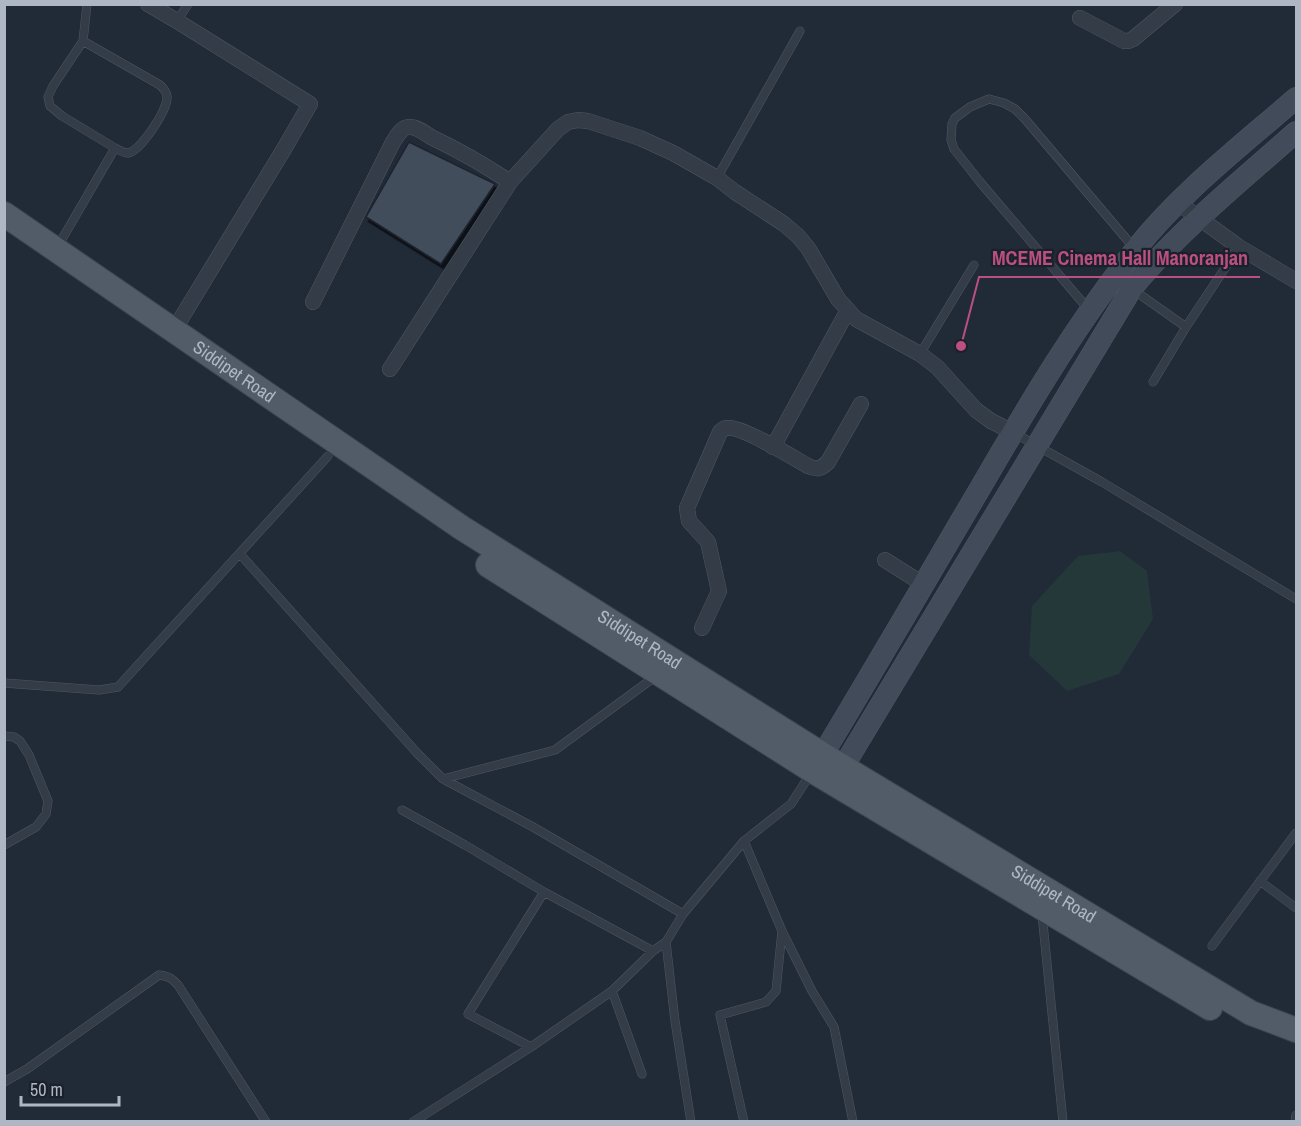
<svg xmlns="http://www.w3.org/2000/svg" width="1301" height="1126" viewBox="0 0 1301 1126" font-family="'Archivo Narrow',sans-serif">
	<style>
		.green { fill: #243739 }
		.building { fill: #424d5c; stroke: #1c232e; stroke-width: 1.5; filter: url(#shadow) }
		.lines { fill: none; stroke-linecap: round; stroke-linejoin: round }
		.lane-casing { stroke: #4f5762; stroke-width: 9 }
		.street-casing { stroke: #4f5762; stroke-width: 16 }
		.secondary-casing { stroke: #4f5762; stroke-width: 22 }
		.primary-casing { stroke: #3e4551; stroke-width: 26 }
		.lane { stroke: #343c47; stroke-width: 8 }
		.street { stroke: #343c47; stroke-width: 15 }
		.secondary { stroke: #424b5a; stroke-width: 21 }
		.primary { stroke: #525b68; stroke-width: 24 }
		.labels { text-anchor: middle; stroke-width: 4.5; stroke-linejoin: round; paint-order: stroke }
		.street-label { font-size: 18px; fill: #afb7c4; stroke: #1a212c }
		.leader { fill: none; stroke: #bb5080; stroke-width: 2 }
		.callout-dot { fill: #bb5080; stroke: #1a212c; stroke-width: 2 }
		.callout-label { font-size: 20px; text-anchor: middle; font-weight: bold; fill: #bb5080; stroke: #1a212c; stroke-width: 4.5; stroke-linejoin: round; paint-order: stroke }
	</style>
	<defs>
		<filter id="shadow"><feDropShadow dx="2.5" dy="4.5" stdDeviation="0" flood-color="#0009"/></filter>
	</defs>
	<rect width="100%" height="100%" fill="#212a37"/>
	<!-- green -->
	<path class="green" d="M 1120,551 L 1147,571 L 1153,619 L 1119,674 L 1067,691 L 1029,655 L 1032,606 L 1078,556 Z"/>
	<!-- building -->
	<path class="building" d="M 409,142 L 495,184 L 441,264 L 366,217 Z"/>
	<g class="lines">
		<!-- lane casing -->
		<g class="lane-casing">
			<path id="lane" d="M 177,21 L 188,4
				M 83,41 L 53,86 L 48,97 L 50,106 L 62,116 L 115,148
				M 717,178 L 800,31
				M 58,246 L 115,148 C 119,150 123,153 128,153 C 141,151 168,109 167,97 C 167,92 164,89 160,85 L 83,41 L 87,4
				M 1142,296 L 1186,327
				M 1089,310 L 980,182 L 954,149 L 951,140 L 952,124 L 955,118 L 970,107 L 989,99 L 1004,103 L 1015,109 L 1025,119 L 1134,248
				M 920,354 L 974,265
				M 1153,382 L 1186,327 L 1239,247
				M 1014,433 L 1102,482 L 1296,599
				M 240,554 L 417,753 L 443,779 L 555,750 L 656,676
				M 4,683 L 99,690 L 118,687 L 328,456
				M 4,736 L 14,737 L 20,741 L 29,755 L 48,801 L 46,814 L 36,827 L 4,845
				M 443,779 L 533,827 L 683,914
				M 402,810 L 465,845 L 544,892 L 653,951
				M 1260,881 L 1296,908
				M 1042,914 L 1063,1122
				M 782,931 L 812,991 L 834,1027 L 853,1122
				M 666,942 L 675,1021 L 691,1122
				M 1212,946 L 1296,833
				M 612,991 L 642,1074
				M 531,1047 L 468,1014 L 544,892
				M 4,1082 L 27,1069 L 159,975 C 168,976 172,978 178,985 L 266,1122
				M 413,1122 L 531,1047 L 612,991 L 653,951 L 666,942 L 683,914 L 744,841 L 791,804 L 811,773
				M 744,1122 L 720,1015 L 766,1002 L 776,991 L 782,931 L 744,841
				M 1295,1122 L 1296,1115"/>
		</g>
		<!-- street casing -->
		<g class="street-casing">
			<path id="street" d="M 148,4 L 177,21 L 310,104 L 284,149 L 174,330
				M 1080,18 L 1124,41 L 1128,41 L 1133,39 L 1175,4
				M 1177,202 L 1239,247 L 1296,281
				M 313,302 L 393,142 C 397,136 402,126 410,127 C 417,127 425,133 431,137 C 458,150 485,165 510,182
				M 390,369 L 510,182 L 558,129 L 568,122 L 578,120 L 588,121 L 640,138 L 673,153 L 717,178 L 735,192 L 784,224 L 798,236 L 808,248 L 838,299 L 856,319 L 920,354 L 937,367 L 976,410 L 991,421 L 1013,432
				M 773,447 L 848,310
				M 885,560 L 923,584
				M 702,628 L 719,591 L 708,542 L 689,521 L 687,508 L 720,432 C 723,429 723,428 728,428 C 741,426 794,458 808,466 C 817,470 821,469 828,462 L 861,404"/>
		</g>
		<!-- secondary casing -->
		<g class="secondary-casing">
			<path id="secondary" d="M 814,769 C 871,675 926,580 982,485 C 1029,404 1077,323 1135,250 C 1181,192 1241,146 1296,98
				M 834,782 L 1132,288 C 1180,230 1240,182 1296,132"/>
		</g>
		<!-- primary casing -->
		<g class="primary-casing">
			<g id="primary">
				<path id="s1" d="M 4,214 L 462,528 L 823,755 L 1251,1013 L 1296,1030"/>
				<path d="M 488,565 L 813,771 L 1210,1008"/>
			</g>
		</g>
		<!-- lane -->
		<use href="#lane" class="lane"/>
		<!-- street -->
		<use href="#street" class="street"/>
		<!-- secondary -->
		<use href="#secondary" class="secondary"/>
		<!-- primary -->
		<use href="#primary" class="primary"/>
	</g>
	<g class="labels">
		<!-- street labels -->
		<g class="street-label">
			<text dy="6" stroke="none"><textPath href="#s1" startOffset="279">Siddipet Road</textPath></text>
			<text dy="6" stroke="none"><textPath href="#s1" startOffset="765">Siddipet Road</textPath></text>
			<text dy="6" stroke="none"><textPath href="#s1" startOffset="1251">Siddipet Road</textPath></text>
		</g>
	</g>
	<!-- callouts -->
	<path class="leader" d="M961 346L979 277H1260"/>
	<circle class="callout-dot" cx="961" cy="346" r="6"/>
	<g class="callout-label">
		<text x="1120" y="265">MCEME Cinema Hall Manoranjan</text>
	</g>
	<!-- border -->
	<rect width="1301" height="1126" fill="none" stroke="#afb7c4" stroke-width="12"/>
	<!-- scale -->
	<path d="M21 1096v9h98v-9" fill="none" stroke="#afb7c4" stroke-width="3"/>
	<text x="30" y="1096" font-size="18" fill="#afb7c4" stroke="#1a212c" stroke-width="4.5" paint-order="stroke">50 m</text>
</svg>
